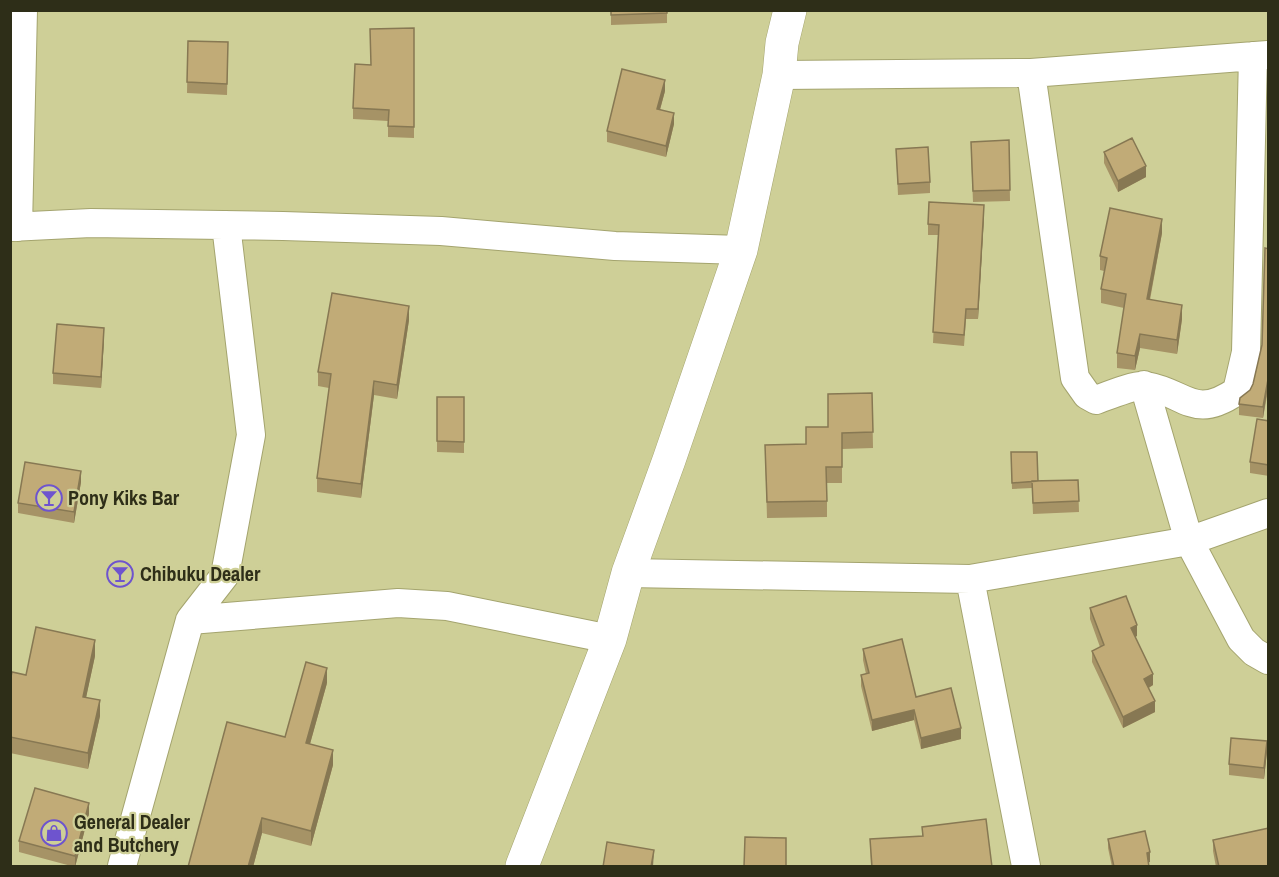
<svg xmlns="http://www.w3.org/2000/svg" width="1279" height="877" viewBox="0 0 1279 877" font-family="'Archivo Narrow',sans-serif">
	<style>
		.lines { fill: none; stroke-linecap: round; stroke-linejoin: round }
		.minor-casing { stroke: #a4a46e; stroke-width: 30 }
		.tertiary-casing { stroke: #a4a46e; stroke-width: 34 }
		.minor { stroke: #fff; stroke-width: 28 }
		.tertiary { stroke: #fff; stroke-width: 33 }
		.wall { fill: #a69366 }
		.shaded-wall { fill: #877853 }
		.building { fill: #c1ab77; stroke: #877853; stroke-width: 1.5 }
		.labels { text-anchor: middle; stroke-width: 4.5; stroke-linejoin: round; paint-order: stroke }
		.poi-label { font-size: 20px; font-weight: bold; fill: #2e2e18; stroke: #cecf97; text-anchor: start }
	</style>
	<rect width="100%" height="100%" fill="#cecf97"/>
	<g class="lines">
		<!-- minor casing -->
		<g class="minor-casing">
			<path id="minor" d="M 1031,73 L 1075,378 L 1087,395 L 1096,400 C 1107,396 1136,384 1146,386 C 1187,393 1193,421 1237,391 L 1246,352 L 1253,56
				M 779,75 L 1031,73 L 1268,55
				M 10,227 L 91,223 L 283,226 L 441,231 L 615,246 L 741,250
				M 18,227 L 23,10
				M 1144,385 L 1189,541 L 1241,639 L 1254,652 L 1268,660
				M 628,573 L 970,579 L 1189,541 L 1268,513
				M 970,579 L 1026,866
				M 190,620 L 225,575 L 251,435 L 226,225
				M 122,866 L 190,620 L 398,603 L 447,606 L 610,639"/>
		</g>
		<!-- tertiary casing -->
		<g class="tertiary-casing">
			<path id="tertiary" d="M 522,866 L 610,639 L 628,573 L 669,460 L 741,250 L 779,75 L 782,43 L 790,10"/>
		</g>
		<!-- minor -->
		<use href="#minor" class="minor"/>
		<!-- tertiary -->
		<use href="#tertiary" class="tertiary"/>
	</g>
	<!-- wall -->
	<path class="wall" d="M 611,10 L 667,10 L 667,23 L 611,25 Z
		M 414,28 L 414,138 L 388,137 L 388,121 L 353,119 L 353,108 L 371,65 Z
		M 188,41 L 228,53 L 227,95 L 187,93 Z
		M 665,91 L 660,110 L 674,124 L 666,157 L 607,142 L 607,131 Z
		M 1009,140 L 1010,201 L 973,202 L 971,152 Z
		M 896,149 L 930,182 L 930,193 L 898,195 Z
		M 1104,152 L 1146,177 L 1118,192 L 1104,163 Z
		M 984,216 L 978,319 L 966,319 L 964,346 L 933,343 L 938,235 L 928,235 L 928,224 Z
		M 1162,233 L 1150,300 L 1182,319 L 1177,354 L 1140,348 L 1135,370 L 1117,368 L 1117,353 L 1124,308 L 1101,303 L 1101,289 L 1104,271 L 1100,270 L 1100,256 Z
		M 1269,249 L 1269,385 L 1263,418 L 1239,415 L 1239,404 L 1250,390 L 1253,384 L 1262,345 Z
		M 409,320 L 397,399 L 374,395 L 361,498 L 317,492 L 317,478 L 329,388 L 318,386 L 318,372 Z
		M 104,339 L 101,388 L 53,384 L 53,373 Z
		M 872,393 L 873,448 L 842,449 L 842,483 L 827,483 L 827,517 L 767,518 L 765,445 L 806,444 Z
		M 437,397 L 464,397 L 464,453 L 437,452 Z
		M 1269,421 L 1269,476 L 1250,473 L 1250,462 Z
		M 1011,452 L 1038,481 L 1078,480 L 1079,512 L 1033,514 L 1032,488 L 1012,489 Z
		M 81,482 L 74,523 L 18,513 L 18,503 Z
		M 1090,608 L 1137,636 L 1135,637 L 1153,685 L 1149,688 L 1155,712 L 1123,728 L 1092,662 L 1092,651 L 1100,647 L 1090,619 Z
		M 863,649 L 916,697 L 961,739 L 921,749 L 914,720 L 872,731 L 861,686 L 861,675 L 866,674 L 863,660 Z
		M 95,656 L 86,697 L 100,716 L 88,769 L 10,753 L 10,681 L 26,675 Z
		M 327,683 L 310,744 L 333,765 L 311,846 L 262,833 L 253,867 L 188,867 L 285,737 Z
		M 1267,752 L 1264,779 L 1229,775 L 1229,764 Z
		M 89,814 L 75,867 L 19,852 L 19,841 Z
		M 922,827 L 992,867 L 871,867 L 870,839 L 922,836 Z
		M 1108,839 L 1150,862 L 1148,862 L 1149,867 L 1112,867 L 1108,848 Z
		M 1213,840 L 1269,867 L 1216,867 L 1213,851 Z"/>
	<!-- shaded-wall -->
	<path class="shaded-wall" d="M 665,80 L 665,91 L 657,120 L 657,109 Z
		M 674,113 L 674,124 L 666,157 L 666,146 Z
		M 1146,166 L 1146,177 L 1118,192 L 1118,181 Z
		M 984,205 L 984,216 L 978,319 L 978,309 Z
		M 1162,219 L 1162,233 L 1147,313 L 1147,299 Z
		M 1182,305 L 1182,319 L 1177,354 L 1177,340 Z
		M 409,306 L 409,320 L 397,399 L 397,385 Z
		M 104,328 L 104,339 L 101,388 L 101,377 Z
		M 1140,334 L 1140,348 L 1135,370 L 1135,356 Z
		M 1268,374 L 1268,385 L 1263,418 L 1263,407 Z
		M 374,381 L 374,395 L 361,498 L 361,484 Z
		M 81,471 L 81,482 L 74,523 L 74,512 Z
		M 1137,625 L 1137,636 L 1131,639 L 1131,628 Z
		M 95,640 L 95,656 L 83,712 L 83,697 Z
		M 327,668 L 327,683 L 306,758 L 306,743 Z
		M 1153,674 L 1153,685 L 1144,690 L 1144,679 Z
		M 100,700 L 100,716 L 88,769 L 88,753 Z
		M 1155,701 L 1155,712 L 1123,728 L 1123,717 Z
		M 914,710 L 914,720 L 872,731 L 872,720 Z
		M 961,728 L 961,739 L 921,749 L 921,738 Z
		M 1267,741 L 1267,752 L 1264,779 L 1264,768 Z
		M 333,750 L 333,765 L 311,846 L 311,831 Z
		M 89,803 L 89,814 L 75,867 L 75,856 Z
		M 262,818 L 262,833 L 253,867 L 248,867 Z
		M 654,850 L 653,867 L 651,867 Z
		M 1150,852 L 1150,862 L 1147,863 L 1147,853 Z"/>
	<!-- building -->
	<path class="building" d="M 611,10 L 667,10 L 667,13 L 611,15 Z
		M 414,28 L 414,127 L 388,126 L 389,110 L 353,108 L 355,64 L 371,65 L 370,29 Z
		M 188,41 L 228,42 L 227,84 L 187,82 Z
		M 622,69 L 665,80 L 657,109 L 674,113 L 666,146 L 607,131 Z
		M 1132,138 L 1146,166 L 1118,181 L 1104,152 Z
		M 1009,140 L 1010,190 L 973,191 L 971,142 Z
		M 928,147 L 930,182 L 898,184 L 896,149 Z
		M 929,202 L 984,205 L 978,309 L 966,309 L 964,335 L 933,332 L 939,225 L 928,224 Z
		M 1110,208 L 1162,219 L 1147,299 L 1182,305 L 1177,340 L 1140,334 L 1135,356 L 1117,353 L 1126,294 L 1101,289 L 1107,258 L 1100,256 Z
		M 1265,248 L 1269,249 L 1269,374 L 1263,407 L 1239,404 L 1240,398 L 1250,390 L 1253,384 L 1262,345 Z
		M 332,293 L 409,306 L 397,385 L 374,381 L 361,484 L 317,478 L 331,374 L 318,372 Z
		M 57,324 L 104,328 L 101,377 L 53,373 Z
		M 872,393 L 873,432 L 842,433 L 842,467 L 826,467 L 827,501 L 767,502 L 765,445 L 806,444 L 806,427 L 828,427 L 828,394 Z
		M 437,397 L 464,397 L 464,442 L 437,441 Z
		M 1257,419 L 1269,421 L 1269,465 L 1250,462 Z
		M 1011,452 L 1037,452 L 1038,481 L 1012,483 Z
		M 25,462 L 81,471 L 74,512 L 18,503 Z
		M 1078,480 L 1079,501 L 1033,503 L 1032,481 Z
		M 1126,596 L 1137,625 L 1131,628 L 1153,674 L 1144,679 L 1155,701 L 1123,717 L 1092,651 L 1104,645 L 1090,608 Z
		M 36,627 L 95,640 L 83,697 L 100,700 L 88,753 L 10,737 L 10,681 L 12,672 L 26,675 Z
		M 902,639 L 916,697 L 951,688 L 961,728 L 921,738 L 914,710 L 872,720 L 861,675 L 869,673 L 863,649 Z
		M 306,662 L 327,668 L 306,743 L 333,750 L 311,831 L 262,818 L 248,867 L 188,867 L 227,722 L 285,737 Z
		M 1231,738 L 1267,741 L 1264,768 L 1229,764 Z
		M 35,788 L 89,803 L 75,856 L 19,841 Z
		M 986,819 L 992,867 L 872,867 L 870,839 L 923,836 L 922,827 Z
		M 1269,828 L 1269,867 L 1219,867 L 1213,840 Z
		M 1145,831 L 1150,852 L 1147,853 L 1149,867 L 1114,867 L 1108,839 Z
		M 745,837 L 786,838 L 786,867 L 744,867 Z
		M 607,842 L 654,850 L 651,867 L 603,867 Z"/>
	<!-- icons -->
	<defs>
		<g id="bar-ring" transform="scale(1.35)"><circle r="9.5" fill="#cecf97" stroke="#6e54ce" stroke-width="1.5"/><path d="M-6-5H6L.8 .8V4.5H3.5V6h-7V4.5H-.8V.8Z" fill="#6e54ce"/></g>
		<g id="shop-ring" transform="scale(1.35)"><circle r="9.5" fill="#cecf97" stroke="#6e54ce" stroke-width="1.5"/><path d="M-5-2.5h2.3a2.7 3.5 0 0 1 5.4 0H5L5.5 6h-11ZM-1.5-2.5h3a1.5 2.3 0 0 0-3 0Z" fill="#6e54ce"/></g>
	</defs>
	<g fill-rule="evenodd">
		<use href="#bar-ring" x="49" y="498"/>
		<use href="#bar-ring" x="120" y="574"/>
		<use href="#shop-ring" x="54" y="833"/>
	</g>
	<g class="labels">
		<!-- poi labels -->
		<g class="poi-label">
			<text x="68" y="505">Pony Kiks Bar</text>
			<text x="140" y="581">Chibuku Dealer</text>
			<text x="74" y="829">General Dealer<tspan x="74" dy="23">and Butchery</tspan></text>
		</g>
	</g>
	<!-- border -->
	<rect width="1279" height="877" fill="none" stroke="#2e2e18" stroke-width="24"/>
</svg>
